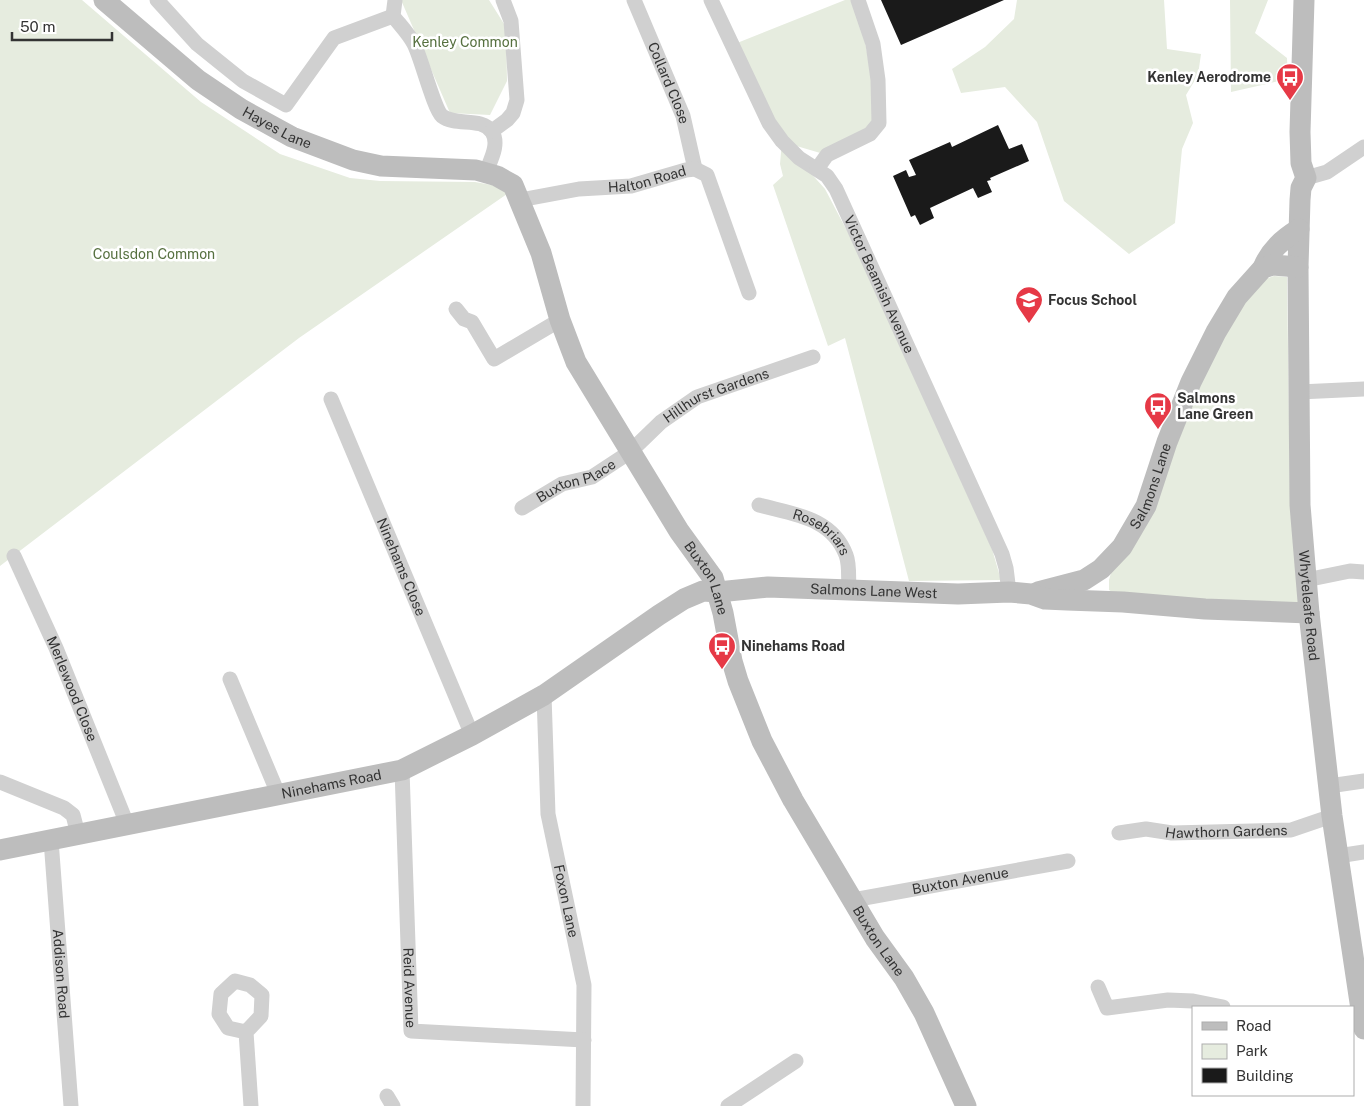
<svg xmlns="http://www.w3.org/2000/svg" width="1364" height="1106" viewBox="0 0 1364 1106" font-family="'Public Sans',sans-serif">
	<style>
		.green { fill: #e6ecdf }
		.building { fill: #1a1a1a }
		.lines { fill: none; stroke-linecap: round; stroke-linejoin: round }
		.street { stroke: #d0d0d0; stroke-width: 15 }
		.secondary { stroke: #bdbdbd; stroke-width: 21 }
		.labels { text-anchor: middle; stroke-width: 5; stroke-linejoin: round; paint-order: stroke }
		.park-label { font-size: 14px; fill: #56703f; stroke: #fff }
		.poi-label { font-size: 14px; font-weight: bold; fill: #333; stroke: #fff; text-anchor: start }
		.street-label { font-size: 14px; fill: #333; stroke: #fff }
	</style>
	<rect width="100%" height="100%" fill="#fff"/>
	<!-- green -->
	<path class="green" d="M 0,0 L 82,0 L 201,102 L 280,154 L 350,178 L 380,181 L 475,182 L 497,186 L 507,194 L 299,338 L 0,566 Z
		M 401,0 L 489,0 L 506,27 L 507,81 L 490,115 L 450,113 Z
		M 845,0 L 858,0 L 879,123 L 827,155 L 783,142 L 825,189 L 856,248 L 992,549 L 1001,580 L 909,581 L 845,338 L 828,346 L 773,185 L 783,176 L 780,164 L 782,141 L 732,45 Z
		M 1017,0 L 1164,0 L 1167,49 L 1201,54 L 1198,75 L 1186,95 L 1193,123 L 1182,149 L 1175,223 L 1129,254 L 1064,201 L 1037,122 L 1005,87 L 961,93 L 952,69 L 985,47 L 1014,19 Z
		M 1230,0 L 1268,0 L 1255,33 L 1287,58 L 1288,79 L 1231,92 Z
		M 1274,276 L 1287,277 L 1290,491 L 1299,606 L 1117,595 L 1109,590 L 1109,580 L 1113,566 L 1218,347 L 1244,302 L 1265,279 Z"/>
	<!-- building -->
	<path class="building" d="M 881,0 L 1004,0 L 901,45 Z
		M 998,125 L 1009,149 L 1022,144 L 1029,161 L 990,178 L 991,180 L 987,181 L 992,192 L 978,198 L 973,188 L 930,208 L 934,218 L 920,225 L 915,215 L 911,217 L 893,176 L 906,170 L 909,177 L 916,175 L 909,160 L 950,142 L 952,147 Z"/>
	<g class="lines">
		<!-- street -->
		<g class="street">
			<path d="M 157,0 L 197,44 L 243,81 L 286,105 L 334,38 L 393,16"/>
			<path d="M 395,0 L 393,16 C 400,25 409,34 414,44 C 421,57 434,109 442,116 C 456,127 481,116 492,132 C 500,144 490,161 486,172"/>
			<path id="s1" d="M 634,0 L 683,116 L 695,169"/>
			<path id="s2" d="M 711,0 L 769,123 L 782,141 L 799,158 L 827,176 L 836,189 L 1002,554 L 1006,568 L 1009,592"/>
			<path d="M 492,131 L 507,120 L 513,113 L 517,100 L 511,21 L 503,0"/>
			<path d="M 817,169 L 827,155 L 870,134 L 879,123 L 878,80 L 873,44 L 858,0"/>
			<path d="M 1306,178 L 1327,172 L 1364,147"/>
			<path id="s3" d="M 520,200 L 579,189 L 631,186 L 686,170 L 695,169 L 707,175 L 749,293"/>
			<path d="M 456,309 L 464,319 L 472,322 L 494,359 L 560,320"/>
			<path d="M 1299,392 L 1364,389"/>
			<path id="s4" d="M 331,399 L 472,735"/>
			<path id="s5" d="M 759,505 C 792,514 832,517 846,555 C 850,565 848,579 849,590"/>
			<path id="s6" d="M 522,508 L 562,484 L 592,477 L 630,452 L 661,422 L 697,397 L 813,357"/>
			<path id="s7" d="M 14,556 L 56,648 L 127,824"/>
			<path d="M 1306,580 L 1350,571 L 1364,572"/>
			<path d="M 230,679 L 279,796"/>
			<path id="s8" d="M 544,695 L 548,814 L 584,985 L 583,1106"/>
			<path id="s9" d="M 402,770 L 411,1031 L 584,1040"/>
			<path d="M 0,782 L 64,808 L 73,815 L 78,834"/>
			<path d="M 1329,786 L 1364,781"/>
			<path id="s10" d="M 1119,833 L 1146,829 L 1172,833 L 1291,830 L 1332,816"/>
			<path id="s11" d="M 51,840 L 71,1106"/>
			<path d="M 1338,856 L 1364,852"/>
			<path id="s12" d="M 853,900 L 1068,861"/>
			<path d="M 1098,987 L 1107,1008 L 1168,1000 L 1193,1001 L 1223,1007"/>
			<path d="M 246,1032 L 228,1028 L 219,1014 L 221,994 L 235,981 L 250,985 L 262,995 L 261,1016 L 246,1032 L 251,1106"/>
			<path d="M 387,1096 L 393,1106"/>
			<path d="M 728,1106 L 796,1061"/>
		</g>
		<!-- secondary -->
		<g class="secondary">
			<path id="s13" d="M 104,0 L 198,80 L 241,109 L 292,137 L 353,160 L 381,166 L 476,170 L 497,176 L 513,185 L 541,253 L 560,320 L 576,362 L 679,531 L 713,578 L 723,613 L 732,661 L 738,681 L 762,741 L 793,800 L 875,938 L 904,978 L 924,1013 L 966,1106"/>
			<path id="s14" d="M 1304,0 L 1300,132 L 1301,163 L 1306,178 L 1301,188 L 1300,200 L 1298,267 L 1300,505 L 1309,613 L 1332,816 L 1364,1029"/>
			<path d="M 1263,268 C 1270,250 1283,239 1299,229"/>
			<path id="s15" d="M 1038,592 L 1084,580 L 1101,569 L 1122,547 L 1146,506 L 1167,442 L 1191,382 L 1216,332 L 1237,297 L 1263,268 L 1273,265 L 1298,267"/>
			<path id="s16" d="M 0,850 L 402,770 L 472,735 L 544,695 L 659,615 L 684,599 L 703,591 L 718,592 L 768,587 L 958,594 L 1009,592 L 1031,594 L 1045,599 L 1067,600 L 1123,602 L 1205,609 L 1309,613"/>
		</g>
	</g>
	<!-- icons -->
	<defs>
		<g id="bus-pin" transform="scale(1.4375)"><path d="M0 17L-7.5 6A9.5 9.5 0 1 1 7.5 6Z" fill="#e63946" stroke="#fff"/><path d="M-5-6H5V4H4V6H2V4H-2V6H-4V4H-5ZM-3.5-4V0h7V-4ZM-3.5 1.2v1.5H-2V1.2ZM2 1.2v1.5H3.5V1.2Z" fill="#fff"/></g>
		<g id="school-pin" transform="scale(1.4375)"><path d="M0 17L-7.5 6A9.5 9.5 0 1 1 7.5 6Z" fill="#e63946" stroke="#fff"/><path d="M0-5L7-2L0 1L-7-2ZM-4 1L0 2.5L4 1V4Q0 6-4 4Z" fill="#fff"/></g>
	</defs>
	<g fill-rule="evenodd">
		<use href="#bus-pin" x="1290" y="77"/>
		<use href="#school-pin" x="1029" y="300"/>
		<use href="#bus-pin" x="1158" y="406"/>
		<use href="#bus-pin" x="722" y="646"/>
	</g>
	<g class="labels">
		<!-- park labels -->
		<g class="park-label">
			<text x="465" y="47">Kenley Common</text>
			<text x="154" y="259">Coulsdon Common</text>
		</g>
		<!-- poi labels -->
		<g class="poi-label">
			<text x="1271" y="82" text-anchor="end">Kenley Aerodrome</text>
			<text x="1048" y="305">Focus School</text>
			<text x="1177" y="403">Salmons<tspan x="1177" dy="16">Lane Green</tspan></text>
			<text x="741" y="651">Ninehams Road</text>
		</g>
		<!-- street labels -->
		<g class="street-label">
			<text dy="5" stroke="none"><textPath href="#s1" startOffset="90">Collard Close</textPath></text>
			<text dy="5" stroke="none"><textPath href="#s13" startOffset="216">Hayes Lane</textPath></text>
			<text dy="5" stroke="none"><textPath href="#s3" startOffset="129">Halton Road</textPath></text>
			<text dy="5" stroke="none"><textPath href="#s2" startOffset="336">Victor Beamish Avenue</textPath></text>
			<text dy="5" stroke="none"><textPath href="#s6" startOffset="228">Hillhurst Gardens</textPath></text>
			<text dy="5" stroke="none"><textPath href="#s6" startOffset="61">Buxton Place</textPath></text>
			<text dy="5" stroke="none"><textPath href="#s15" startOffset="166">Salmons Lane</textPath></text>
			<text dy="5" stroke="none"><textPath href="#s5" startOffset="70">Rosebriars</textPath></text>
			<text dy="5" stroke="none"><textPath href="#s4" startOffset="182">Ninehams Close</textPath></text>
			<text dy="5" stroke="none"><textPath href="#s13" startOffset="904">Buxton Lane</textPath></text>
			<text dy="5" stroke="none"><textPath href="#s16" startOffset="932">Salmons Lane West</textPath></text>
			<text dy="5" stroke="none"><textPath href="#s14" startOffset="608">Whyteleafe Road</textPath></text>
			<text dy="5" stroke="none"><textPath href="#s7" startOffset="145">Merlewood Close</textPath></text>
			<text dy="5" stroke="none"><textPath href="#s16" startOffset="338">Ninehams Road</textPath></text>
			<text dy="5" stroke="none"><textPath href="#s10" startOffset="108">Hawthorn Gardens</textPath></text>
			<text dy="5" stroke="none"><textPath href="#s12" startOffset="109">Buxton Avenue</textPath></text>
			<text dy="5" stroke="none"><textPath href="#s8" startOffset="208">Foxon Lane</textPath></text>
			<text dy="5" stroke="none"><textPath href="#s13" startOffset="1309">Buxton Lane</textPath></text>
			<text dy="5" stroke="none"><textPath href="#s11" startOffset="134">Addison Road</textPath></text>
			<text dy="5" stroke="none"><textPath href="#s9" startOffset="218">Reid Avenue</textPath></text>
		</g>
	</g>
	<!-- legend -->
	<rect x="1192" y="1006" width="162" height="90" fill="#ffffff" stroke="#adadad"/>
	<rect x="1202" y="1022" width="25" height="8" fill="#bdbdbd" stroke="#adadad"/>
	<text x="1236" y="1031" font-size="15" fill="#333333">Road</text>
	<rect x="1202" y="1044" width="25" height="15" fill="#e6ecdf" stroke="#adadad"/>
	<text x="1236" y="1056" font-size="15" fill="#333333">Park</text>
	<rect x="1202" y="1068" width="25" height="15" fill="#1a1a1a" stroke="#adadad"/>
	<text x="1236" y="1081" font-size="15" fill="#333333">Building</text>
	<!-- scale -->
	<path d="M12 32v8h100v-8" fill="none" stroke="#333333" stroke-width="2.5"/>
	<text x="20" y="32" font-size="15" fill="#333333" stroke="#ffffff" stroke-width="4" paint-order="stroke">50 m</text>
</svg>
